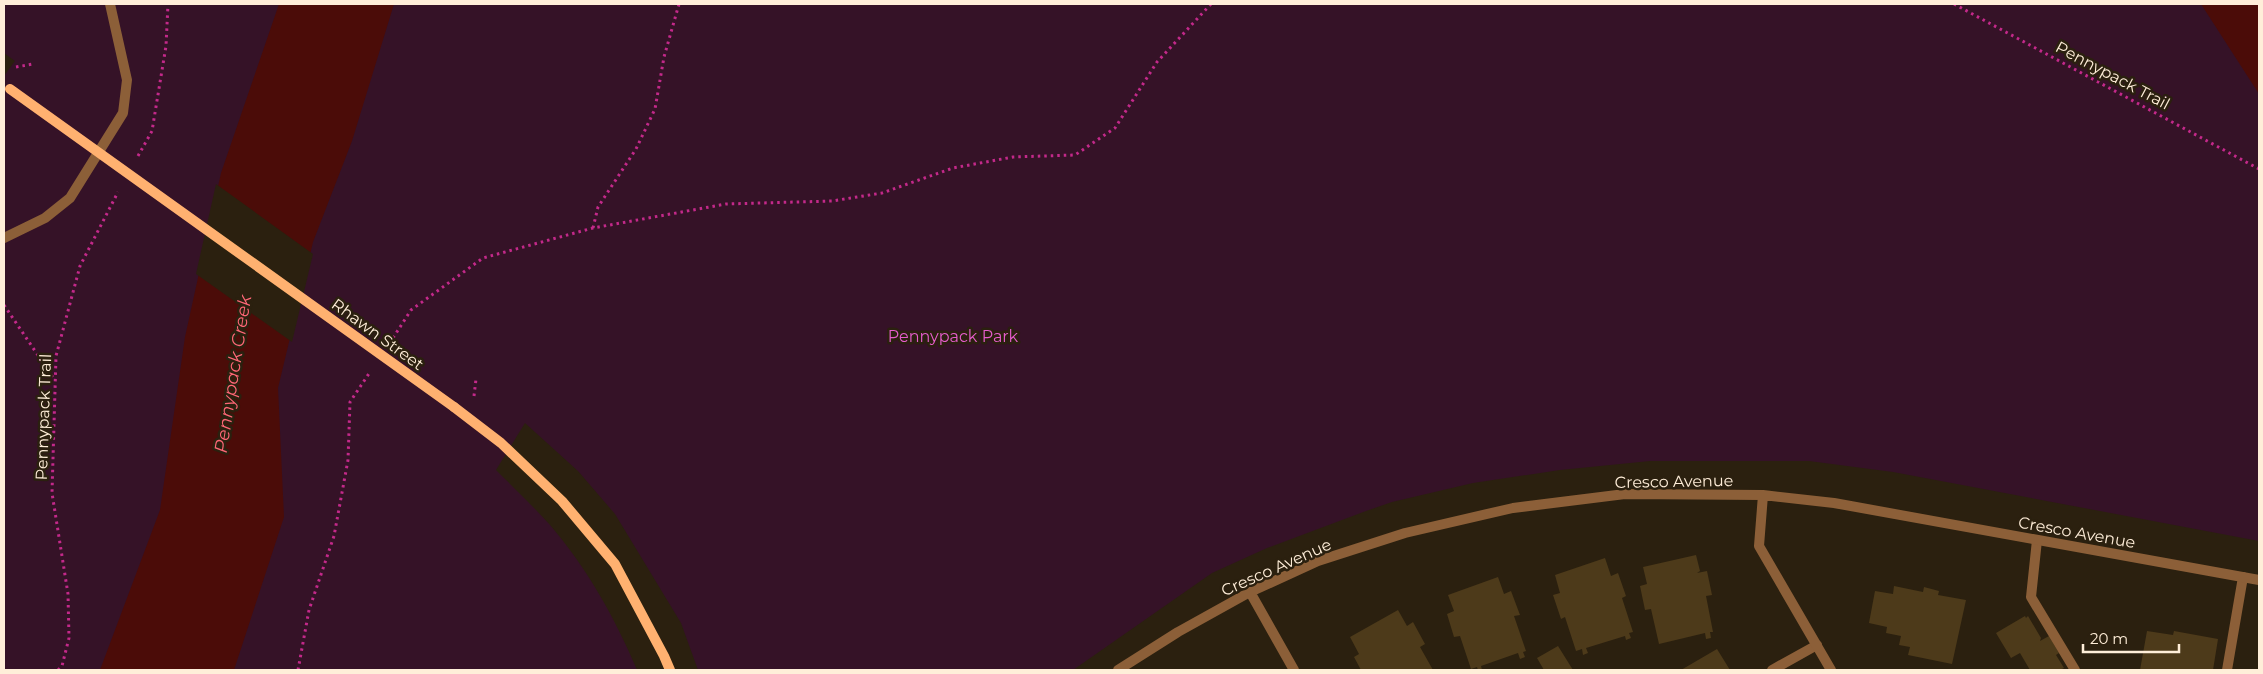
<svg xmlns="http://www.w3.org/2000/svg" width="2263" height="674" viewBox="0 0 2263 674" font-family="Montserrat,sans-serif">
	<style>
		.green { fill: #351227 }
		.water { fill: #4b0c08 }
		.pier { fill: #2b200f }
		.building { fill: #4d3a1a }
		.lines { fill: none; stroke-linecap: round; stroke-linejoin: round }
		.path { stroke: #c3298a; stroke-width: 3; stroke-dasharray: 2.5 4; stroke-linecap: butt }
		.service { stroke: #8c5f38; stroke-width: 10 }
		.minor { stroke: #8c5f38; stroke-width: 10 }
		.secondary { stroke: #ffb170; stroke-width: 10 }
		.secondary-bridge { stroke: #ffb170; stroke-width: 10 }
		.labels { text-anchor: middle; stroke-width: 5; stroke-linejoin: round; paint-order: stroke }
		.street-label { font-size: 16px; fill: #ffeed9; stroke: #2b200f }
		.park-label { font-size: 16px; fill: #e75dce; stroke: #2b200f }
		.water-label { font-size: 18px; font-style: italic; fill: #ff6777; stroke: #2b200f }
	</style>
	<rect width="100%" height="100%" fill="#2b200f"/>
	<!-- green -->
	<path class="green" d="M 4,4 L 2259,4 L 2259,541 L 1893,472 L 1809,461 L 1650,461 L 1560,470 L 1473,483 L 1392,502 L 1366,511 L 1267,548 L 1212,573 L 1073,670 L 698,670 L 681,623 L 615,514 L 578,471 L 525,423 L 496,470 C 514,488 533,506 550,525 C 587,568 615,618 637,670 L 4,670 L 4,76 L 15,61 L 4,53 Z"/>
	<!-- water -->
	<path class="water" d="M 279,4 L 394,4 L 352,141 L 313,242 L 278,388 L 284,517 L 234,670 L 100,670 L 160,510 L 185,337 L 221,173 Z
		M 2201,4 L 2259,4 L 2259,94 Z"/>
	<!-- pier -->
	<path class="pier" d="M 216,184 L 313,254 L 292,342 L 196,274 Z"/>
	<!-- building -->
	<path class="building" d="M 1696,555 L 1700,571 L 1697,573 L 1707,571 L 1712,595 L 1706,596 L 1713,632 L 1710,632 L 1711,638 L 1706,639 L 1705,633 L 1659,644 L 1651,609 L 1645,610 L 1640,586 L 1647,584 L 1643,567 Z
		M 1605,558 L 1611,576 L 1618,573 L 1626,596 L 1622,598 L 1633,632 L 1629,633 L 1631,638 L 1626,640 L 1625,636 L 1586,648 L 1588,653 L 1583,655 L 1582,649 L 1576,651 L 1565,617 L 1561,619 L 1553,595 L 1560,593 L 1555,575 Z
		M 1498,577 L 1504,594 L 1511,591 L 1520,615 L 1514,616 L 1526,651 L 1523,652 L 1525,657 L 1520,659 L 1518,653 L 1481,666 L 1482,670 L 1478,670 L 1477,667 L 1471,669 L 1460,636 L 1454,637 L 1447,614 L 1454,611 L 1448,595 Z
		M 1894,586 L 1923,592 L 1924,587 L 1939,591 L 1938,595 L 1966,600 L 1952,664 L 1908,655 L 1910,647 L 1899,645 L 1901,636 L 1886,633 L 1887,627 L 1869,623 L 1875,591 L 1893,594 Z
		M 1398,610 L 1407,626 L 1413,622 L 1425,644 L 1420,647 L 1433,670 L 1361,670 L 1354,657 L 1359,654 L 1350,637 Z
		M 2025,616 L 2026,618 L 2028,616 L 2041,638 L 2040,641 L 2049,636 L 2059,653 L 2056,655 L 2064,668 L 2060,670 L 2030,670 L 2020,653 L 2011,658 L 1996,633 Z
		M 2147,631 L 2173,635 L 2174,631 L 2218,639 L 2213,670 L 2140,670 Z
		M 1558,646 L 1573,670 L 1544,670 L 1537,658 Z
		M 1717,649 L 1730,670 L 1681,670 Z"/>
	<g class="lines">
		<!-- path -->
		<path class="path" d="M 1954,4 L 2259,169
			M 16,67 L 33,64
			M 138,156 L 152,131 L 166,46 L 168,4
			M 593,228 L 598,207 L 636,149 L 655,109 L 664,57 L 679,4
			M 4,305 L 54,379
			M 393,338 L 411,310 L 483,258 L 593,228 L 726,204 L 832,201 L 882,193 L 953,168 L 1013,157 L 1075,155 L 1115,128 L 1157,62 L 1211,4
			M 474,396 L 476,379
			M 58,670 L 62,666 L 69,638 L 68,594 L 52,493 L 56,356 L 80,266 L 118,192
			M 298,670 L 309,610 L 334,536 L 348,460 L 350,402 L 370,372"/>
		<!-- service -->
		<path class="service" d="M 4,238 L 45,218 L 70,198 L 123,113 L 127,80 L 110,4
			M 2037,540 L 2031,597 L 2075,670
			M 1772,670 L 1817,645
			M 2227,670 L 2243,577"/>
		<!-- minor -->
		<path class="minor" d="M 1763,495 L 1759,546 L 1831,670
			M 1250,592 L 1294,670
			M 1118,670 L 1178,632 L 1250,592 L 1318,561 L 1405,533 L 1513,508 L 1625,494 L 1763,495 L 1834,503 L 2259,580"/>
		<!-- secondary -->
		<path class="secondary" d="M 454,407 L 501,443 L 562,501 L 615,564 L 664,656 L 670,670"/>
		<!-- secondary-bridge -->
		<path class="secondary-bridge" d="M 10,89 L 454,407"/>
	</g>
	<g class="labels">
		<!-- street labels -->
		<g class="street-label">
			<text transform="translate(2113 75) rotate(28)" y="6">Pennypack Trail</text>
			<text transform="translate(378 334) rotate(36)" y="6">Rhawn Street</text>
			<text transform="translate(43 417) rotate(-88)" y="6">Pennypack Trail</text>
			<text transform="translate(1674 481) rotate(-1)" y="6">Cresco Avenue</text>
			<text transform="translate(2077 532) rotate(10)" y="6">Cresco Avenue</text>
			<text transform="translate(1276 567) rotate(-24)" y="6">Cresco Avenue</text>
		</g>
		<!-- park labels -->
		<g class="park-label">
			<text x="953" y="342">Pennypack Park</text>
		</g>
		<!-- water labels -->
		<g class="water-label">
			<text transform="translate(233 374) rotate(-81)" y="6">Pennypack Creek</text>
		</g>
	</g>
	<!-- border -->
	<rect width="2263" height="674" fill="none" stroke="#ffeed9" stroke-width="10"/>
	<!-- scale -->
	<path d="M2083 644v8h96v-8" fill="none" stroke="#ffeed9" stroke-width="2.5"/>
	<text x="2090" y="644" font-size="15" fill="#ffeed9" stroke="#2b200f" stroke-width="4" paint-order="stroke">20 m</text>
</svg>
